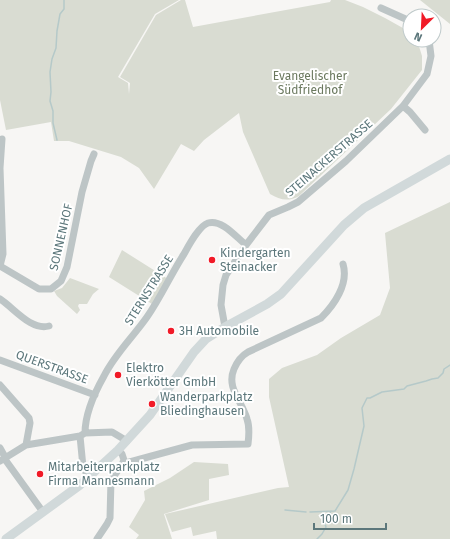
<svg xmlns="http://www.w3.org/2000/svg" width="450" height="539" viewBox="0 0 450 539" font-family="'Fira Sans',sans-serif">
	<style>
		.green { fill: #d9dcd2 }
		.lines { fill: none; stroke-linecap: round; stroke-linejoin: round }
		.stream { stroke: #b5c9c9; stroke-width: 1.5 }
		.minor { stroke: #bdc5c6; stroke-width: 7 }
		.major { stroke: #d1d9da; stroke-width: 9 }
		.poi-dot { fill: #f11a27; stroke: #fff; stroke-width: 1.5 }
		.labels { text-anchor: middle; stroke-width: 4; stroke-linejoin: round; paint-order: stroke }
		.park-label { font-size: 12px; fill: #6b795f; stroke: #fff }
		.street-label { font-size: 12px; fill: #5c777b; stroke: #fff }
		.poi-label { font-size: 12px; fill: #5c777b; stroke: #fff; text-anchor: start }
	</style>
	<rect width="100%" height="100%" fill="#f7f6f4"/>
	<!-- green -->
	<path class="green" d="M 0,0 L 179,0 L 155,14 L 118,77 L 128,83 L 129,94 L 130,83 L 120,77 L 156,15 L 181,0 L 185,0 L 193,27 L 330,2 L 331,0 L 345,0 L 363,7 L 385,18 L 410,32 L 410,40 L 417,40 L 422,56 L 422,70 L 391,109 L 299,196 C 288,202 280,200 270,194 L 243,132 L 239,113 L 204,140 L 194,151 L 181,144 L 154,189 L 139,168 L 121,157 L 69,141 L 54,141 L 51,122 L 6,130 L 0,100 Z
		M 420,0 L 450,0 L 450,24 Z
		M 450,202 L 450,539 L 217,539 L 216,531 L 193,536 L 191,527 L 172,532 L 165,514 L 278,488 L 289,487 L 269,397 L 269,379 L 282,368 L 317,355 L 341,338 L 380,315 L 390,288 L 385,233 Z
		M 122,250 L 168,279 L 152,304 L 109,277 Z
		M 70,278 L 99,289 L 93,294 L 87,304 L 79,304 L 78,306 L 80,310 L 77,314 L 57,296 L 54,291 L 62,288 Z
		M 194,462 L 228,464 L 229,475 L 209,479 L 209,500 L 164,514 L 172,539 L 136,539 L 139,535 L 129,527 L 145,500 L 144,491 L 170,478 Z"/>
	<g class="lines">
		<!-- stream -->
		<path class="stream" d="M 57,140 L 53,123 L 53,111 L 50,101 L 51,92 L 50,72 L 52,59 L 56,48 L 57,31 L 60,14 L 64,9 L 64,0
			M 285,510 L 306,512
			M 310,512 L 335,511 L 348,490 L 354,469 L 364,426 L 362,408 L 367,398 L 370,398 L 382,392 L 404,389 L 407,386 L 426,381 L 432,379 L 438,378 L 443,373 L 444,369 L 450,365
			M 317,539 L 322,534 L 326,527 L 325,524 L 331,511"/>
		<!-- minor -->
		<path class="minor" d="M 381,8 L 410,21
			M 403,106 L 410,112 L 425,130
			M 0,266 L 39,289 L 51,289 L 61,281 L 67,267 L 82,192 L 91,161 L 94,154
			M 0,266 L 3,254 L 0,168 L 2,139
			M 0,299 C 14,308 31,331 49,326
			M 225,327 L 221,305 L 223,285 L 226,275 L 246,245 L 269,215 L 288,207 L 298,202 L 346,161 L 403,106 L 427,74 L 431,56 L 429,40
			M 0,360 L 95,395
			M 0,385 L 29,418 L 30,423 L 26,445
			M 85,433 C 85,414 95,392 104,376 C 115,354 133,337 147,317 C 161,297 171,274 184,254 C 189,245 199,226 208,223 C 222,219 236,237 246,245
			M 80,436 L 83,467 L 89,478
			M 0,448 L 5,457
			M 4,458 L 43,512
			M 0,461 L 26,445 L 80,436 L 85,433 L 112,432 L 127,441
			M 123,462 L 126,463 L 192,445 L 248,444 C 249,436 250,427 247,419 C 242,401 226,388 234,369 C 237,362 241,356 248,352 L 321,318 C 334,305 349,284 343,264
			M 97,539 L 107,524 L 110,518 L 111,480 L 122,465 L 124,460 L 122,454 L 118,450"/>
		<!-- major -->
		<path class="major" d="M 6,539 L 80,485 L 118,450 L 150,415 L 194,352 L 206,339 L 225,327 L 267,304 L 281,294 L 344,225 L 364,208 L 450,159"/>
	</g>
	<!-- markers -->
	<g class="poi-dot">
		<circle cx="212" cy="260" r="4"/>
		<circle cx="171" cy="331" r="4"/>
		<circle cx="118" cy="375" r="4"/>
		<circle cx="152" cy="404" r="4"/>
		<circle cx="40" cy="474" r="4"/>
	</g>
	<g class="labels">
		<!-- park labels -->
		<g class="park-label">
			<text x="310" y="80">Evangelischer<tspan x="310" dy="14">Südfriedhof</tspan></text>
		</g>
		<!-- street labels -->
		<g class="street-label">
			<text transform="translate(329 158) rotate(-41)" y="4">STEINACKERSTRASSE</text>
			<text transform="translate(61 237) rotate(-77)" y="4">SONNENHOF</text>
			<text transform="translate(149 290) rotate(-58)" y="4">STERNSTRASSE</text>
			<text transform="translate(52 367) rotate(20)" y="4">QUERSTRASSE</text>
		</g>
		<!-- poi labels -->
		<g class="poi-label">
			<text x="220" y="257">Kindergarten<tspan x="220" dy="14">Steinacker</tspan></text>
			<text x="179" y="335">3H Automobile</text>
			<text x="126" y="372">Elektro<tspan x="126" dy="14">Vierkötter GmbH</tspan></text>
			<text x="160" y="401">Wanderparkplatz<tspan x="160" dy="14">Bliedinghausen</tspan></text>
			<text x="48" y="471">Mitarbeiterparkplatz<tspan x="48" dy="14">Firma Mannesmann</tspan></text>
		</g>
	</g>
	<!-- north arrow -->
	<g transform="translate(422 28) rotate(204)"><circle r="19" fill="#ffffff" stroke="#bec9ca"/>
	<path d="M0-3L7 15L0 10L-7 15Z" fill="#f11a27"/>
	<text y="-6" font-size="11" font-weight="bold" text-anchor="middle" fill="#5c777b">N</text>
	</g>
	<!-- scale -->
	<path d="M314 523v6h72v-6" fill="none" stroke="#5c777b" stroke-width="2"/>
	<text x="320" y="523" font-size="12" fill="#5c777b" stroke="#ffffff" stroke-width="3" paint-order="stroke">100 m</text>
</svg>
